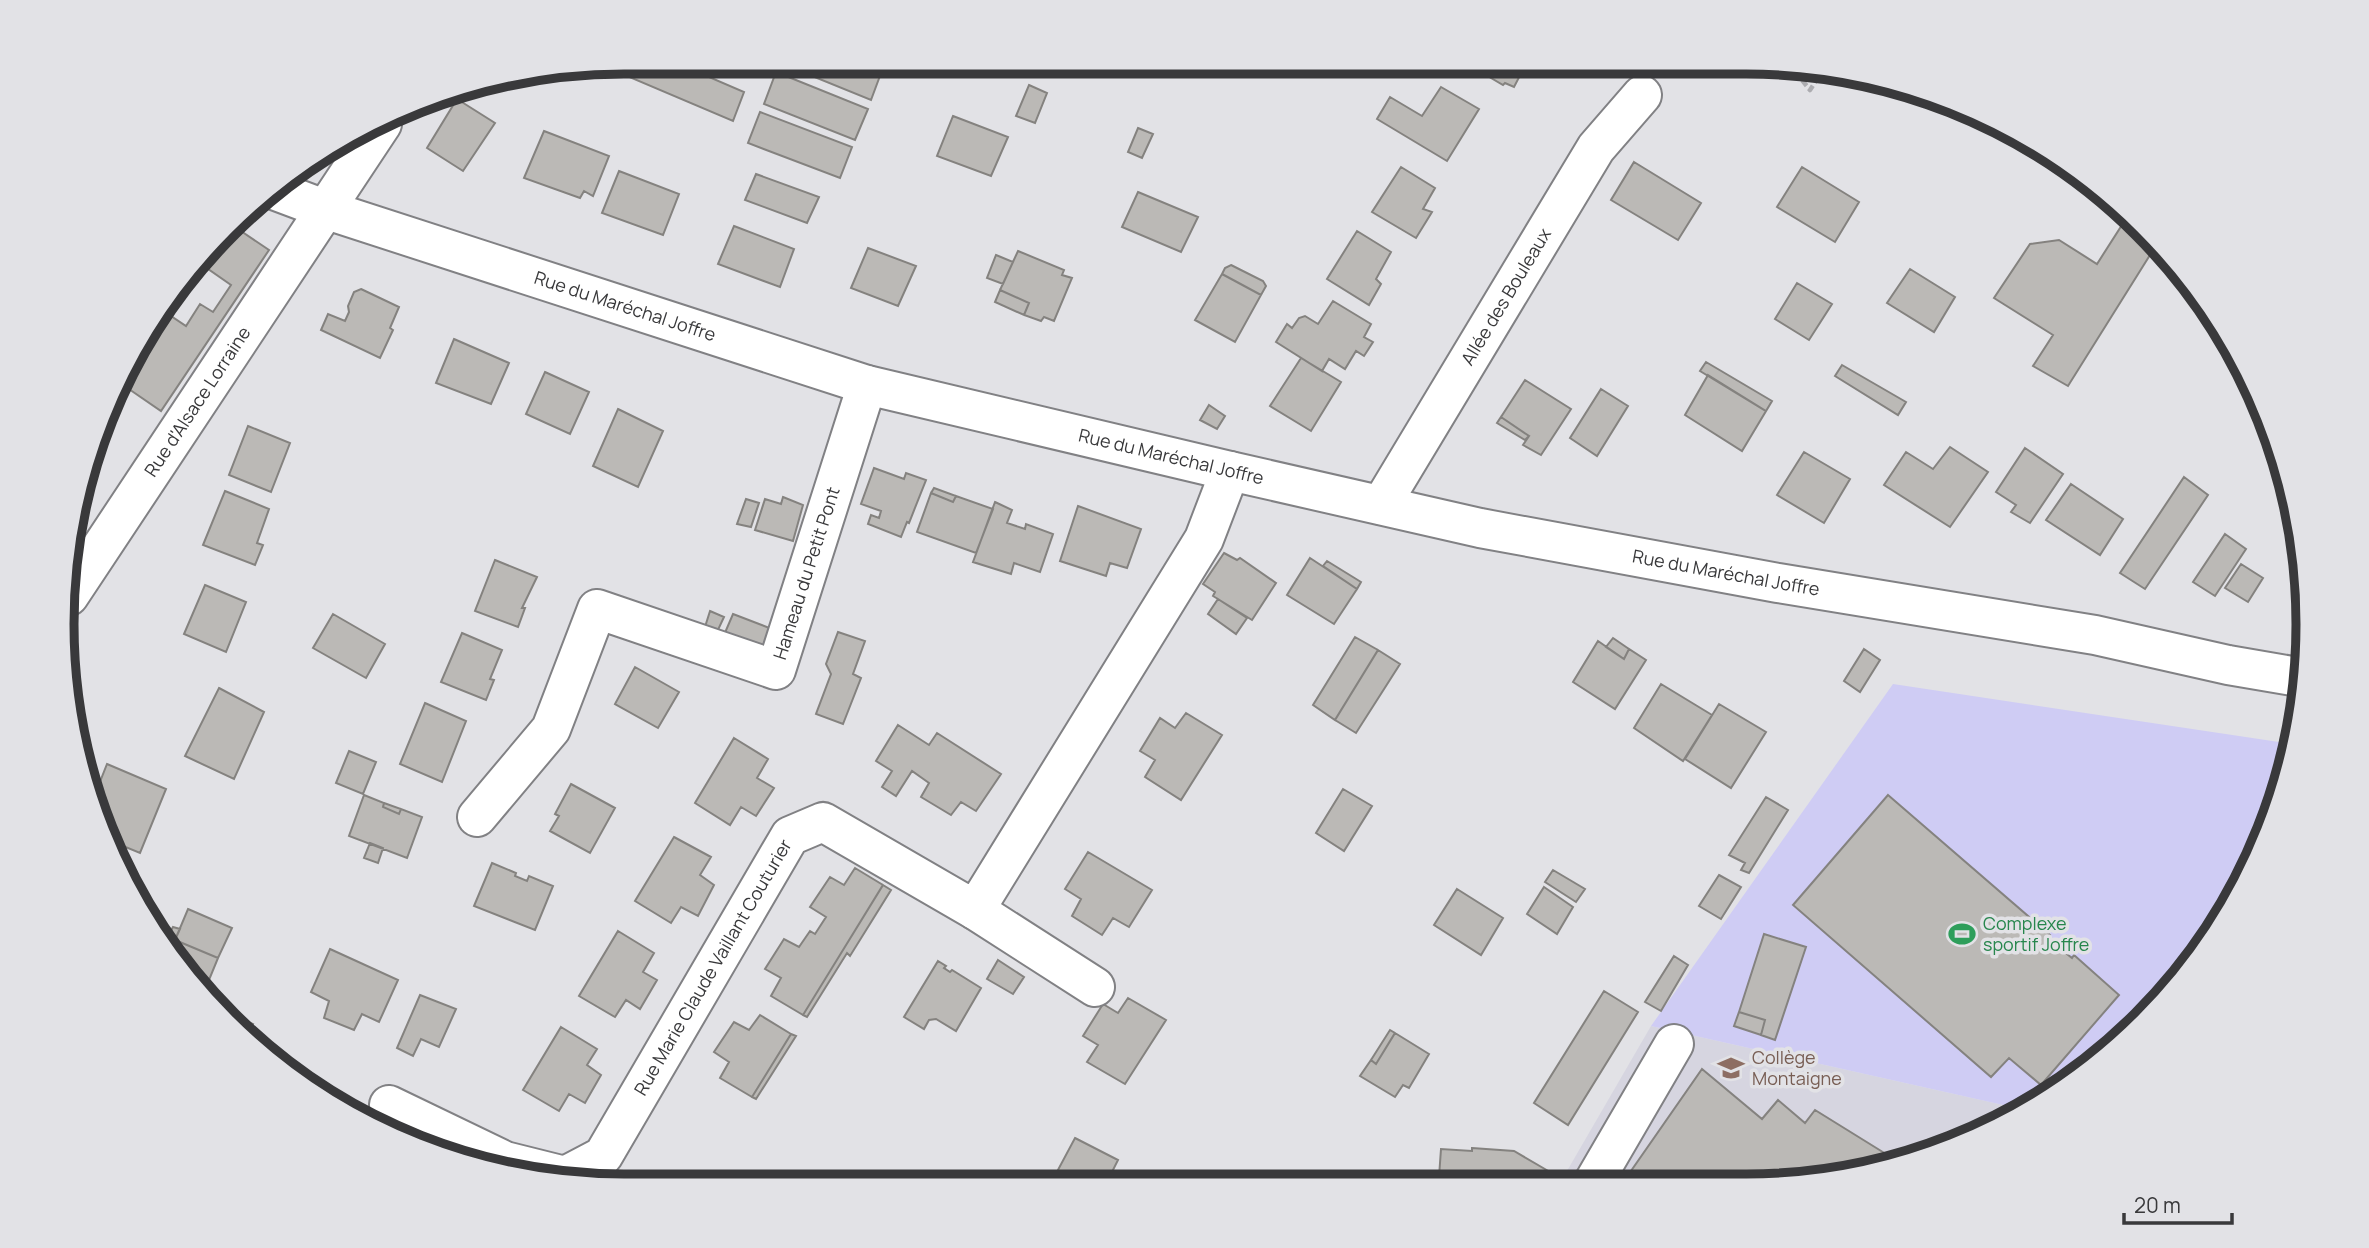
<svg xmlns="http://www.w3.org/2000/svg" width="2369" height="1248" viewBox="0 0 2369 1248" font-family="Manrope,sans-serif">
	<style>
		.built { fill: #d6d5e0 }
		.green { fill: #cfccf4 }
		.building { fill: #bbb9b6; stroke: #84827f; stroke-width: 2 }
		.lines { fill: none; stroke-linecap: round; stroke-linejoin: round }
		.minor-casing { stroke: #818184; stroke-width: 42 }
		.path { stroke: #acacb0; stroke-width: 4.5; stroke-dasharray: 7 3.5; stroke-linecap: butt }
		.minor { stroke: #fff; stroke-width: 38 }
		.labels { text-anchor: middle; stroke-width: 7; stroke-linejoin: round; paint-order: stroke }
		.street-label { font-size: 18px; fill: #39393b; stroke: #e2e2e6 }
		.leisure-label { font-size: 18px; fill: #27864d; stroke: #e2e2e6; text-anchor: start }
		.education-label { font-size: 18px; fill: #785e54; stroke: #e2e2e6; text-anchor: start }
		.rim { fill: none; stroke: #39393b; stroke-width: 9 }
	</style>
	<rect width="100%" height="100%" fill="#e2e2e6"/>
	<!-- built -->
	<path class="built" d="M 1651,1026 L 2021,1109 L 1960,1144 L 1819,1182 L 1560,1183 Z"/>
	<!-- green -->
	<path class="green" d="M 1893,684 L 2279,742 L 2297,707 L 2299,707 L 2288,770 L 2250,873 L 2168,995 L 2087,1071 L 2021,1109 L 1651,1026 Z"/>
	<!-- building -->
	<path class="building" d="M 624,61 L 672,61 L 744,92 L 733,121 L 601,65 Z
		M 781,61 L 851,61 L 881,73 L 871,100 L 780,63 Z
		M 1464,62 L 1527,62 L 1514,87 L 1505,83 L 1503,85 Z
		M 776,72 L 868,109 L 855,140 L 764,104 Z
		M 1029,85 L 1047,93 L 1035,123 L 1016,116 Z
		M 1441,87 L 1479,109 L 1447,161 L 1377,119 L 1390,97 L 1422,116 Z
		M 457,99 L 495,123 L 463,171 L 427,148 Z
		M 760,112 L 852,147 L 840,178 L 748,143 Z
		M 953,116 L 1008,137 L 991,176 L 937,156 Z
		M 1138,128 L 1153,134 L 1142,158 L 1128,152 Z
		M 544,131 L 609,156 L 593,196 L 584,191 L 580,198 L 524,178 Z
		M 1634,162 L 1701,203 L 1678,240 L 1611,200 Z
		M 1401,167 L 1435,188 L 1423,209 L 1432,212 L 1416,238 L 1372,212 Z
		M 1802,167 L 1859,202 L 1835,242 L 1777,207 Z
		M 619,171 L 679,194 L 663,235 L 602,213 Z
		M 756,174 L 819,197 L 807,223 L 745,200 Z
		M 1138,192 L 1198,217 L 1181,252 L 1122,227 Z
		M 2122,225 L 2155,247 L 2068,386 L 2033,366 L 2053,335 L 1994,298 L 2030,244 L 2059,240 L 2097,264 Z
		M 734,226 L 794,249 L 780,287 L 718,264 Z
		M 235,227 L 269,250 L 161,411 L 123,385 L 159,308 L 186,326 L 200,304 L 213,312 L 231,285 L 201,264 Z
		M 1357,231 L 1391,252 L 1376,279 L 1381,284 L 1369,305 L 1327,279 Z
		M 868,248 L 916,266 L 898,306 L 851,288 Z
		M 1018,251 L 1064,270 L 1062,275 L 1072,278 L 1054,321 L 1044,317 L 1041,321 L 1024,315 L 1029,303 L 1000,290 Z
		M 996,255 L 1013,262 L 1003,284 L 987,278 Z
		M 1231,265 L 1263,281 L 1266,286 L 1261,295 L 1222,274 L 1225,268 Z
		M 1910,269 L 1955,297 L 1934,332 L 1887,303 Z
		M 1222,274 L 1261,295 L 1235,342 L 1195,320 Z
		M 1797,283 L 1832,304 L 1809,340 L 1775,319 Z
		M 361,289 L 399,307 L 390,328 L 393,330 L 380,358 L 321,330 L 328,314 L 345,321 L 349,312 L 348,306 L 354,292 Z
		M 1000,290 L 1029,303 L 1024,315 L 995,302 Z
		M 1333,301 L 1371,324 L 1364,337 L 1373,342 L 1364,356 L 1356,351 L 1345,369 L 1329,359 L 1322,371 L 1276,342 L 1287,324 L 1292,328 L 1299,318 L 1305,316 L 1318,324 Z
		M 454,339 L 509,363 L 491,404 L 436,383 Z
		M 1301,358 L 1341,382 L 1311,431 L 1270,406 Z
		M 1706,362 L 1772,401 L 1766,411 L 1700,371 Z
		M 1842,365 L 1906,402 L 1898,415 L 1835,376 Z
		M 545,372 L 589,392 L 570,434 L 526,414 Z
		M 1708,375 L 1766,411 L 1742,451 L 1685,415 Z
		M 1525,380 L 1571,409 L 1541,455 L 1523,445 L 1529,436 L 1501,417 Z
		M 1601,389 L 1628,406 L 1597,456 L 1570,438 Z
		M 116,400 L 123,404 L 95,447 Z
		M 1209,405 L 1225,416 L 1217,429 L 1200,420 Z
		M 618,409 L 663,431 L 638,487 L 593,466 Z
		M 1501,417 L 1529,436 L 1525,440 L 1497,423 Z
		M 248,426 L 290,443 L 271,492 L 229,475 Z
		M 1950,447 L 1988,472 L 1950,527 L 1884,485 L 1906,452 L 1933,469 Z
		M 2025,448 L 2063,474 L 2030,523 L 2011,512 L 2016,505 L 1996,492 Z
		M 1804,452 L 1850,479 L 1824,523 L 1777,495 Z
		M 874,468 L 904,479 L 906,473 L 926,480 L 909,523 L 907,522 L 901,537 L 868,524 L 871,515 L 879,518 L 881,511 L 861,504 Z
		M 2184,477 L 2208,495 L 2145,589 L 2120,573 Z
		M 2071,484 L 2123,519 L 2100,555 L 2046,520 Z
		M 934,488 L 956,496 L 953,502 L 931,493 Z
		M 225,491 L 269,509 L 257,543 L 263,545 L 255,565 L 203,545 Z
		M 931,493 L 953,502 L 956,496 L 993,509 L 976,553 L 917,532 Z
		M 783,497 L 803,505 L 793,541 L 755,530 L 765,499 L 781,504 Z
		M 746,499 L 759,503 L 751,527 L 737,524 Z
		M 995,502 L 1012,510 L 1007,523 L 1025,529 L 1026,524 L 1053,534 L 1040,572 L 1014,563 L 1011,574 L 973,562 Z
		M 1078,506 L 1141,529 L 1127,568 L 1110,563 L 1106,576 L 1060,561 Z
		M 2225,534 L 2246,549 L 2215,596 L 2193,582 Z
		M 1224,553 L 1237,560 L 1240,558 L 1276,583 L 1252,620 L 1213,596 L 1215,592 L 1203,584 Z
		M 1310,558 L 1357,589 L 1334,624 L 1287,595 Z
		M 495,560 L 537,577 L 522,608 L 525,608 L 518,627 L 475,611 Z
		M 1327,561 L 1361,582 L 1357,589 L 1323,566 Z
		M 2241,564 L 2263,578 L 2248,602 L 2225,588 Z
		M 205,585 L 246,602 L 226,652 L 184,634 Z
		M 1218,599 L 1247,618 L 1236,634 L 1208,614 Z
		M 710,611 L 724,617 L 717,632 L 705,627 Z
		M 333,614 L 385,644 L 366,678 L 313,648 Z
		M 733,614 L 772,629 L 764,651 L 724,635 Z
		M 838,632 L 865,641 L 853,674 L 861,678 L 843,724 L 816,714 L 831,674 L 826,664 Z
		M 462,633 L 502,650 L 490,679 L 494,680 L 486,700 L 441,682 Z
		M 1355,637 L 1378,650 L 1335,720 L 1313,705 Z
		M 1613,638 L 1629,649 L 1624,659 L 1606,647 Z
		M 1598,641 L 1624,659 L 1629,649 L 1646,660 L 1615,709 L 1573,682 Z
		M 1864,649 L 1880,660 L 1860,692 L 1844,681 Z
		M 1378,650 L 1400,664 L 1356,733 L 1335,720 Z
		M 635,667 L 679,692 L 658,728 L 615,704 Z
		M 1661,684 L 1712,715 L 1683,761 L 1634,728 Z
		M 219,688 L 264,712 L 234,779 L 185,756 Z
		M 425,703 L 466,721 L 442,782 L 400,764 Z
		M 1719,704 L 1766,732 L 1731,788 L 1685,759 Z
		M 1186,713 L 1222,735 L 1181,800 L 1145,777 L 1155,760 L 1140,751 L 1160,718 L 1175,728 Z
		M 898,725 L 929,745 L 937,733 L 1001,774 L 976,811 L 961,802 L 951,815 L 921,797 L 929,783 L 912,771 L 896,796 L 882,787 L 892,771 L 876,761 Z
		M 734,738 L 768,759 L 757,778 L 774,788 L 756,816 L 741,807 L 730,825 L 695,803 Z
		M 349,751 L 376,762 L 363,794 L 336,783 Z
		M 107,764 L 166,789 L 140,853 L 106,839 L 95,808 L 101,794 L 96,792 Z
		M 571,784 L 615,808 L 590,853 L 550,831 L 559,816 L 555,814 Z
		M 1343,789 L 1372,806 L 1344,851 L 1316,833 Z
		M 364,795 L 384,803 L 383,807 L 399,814 L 401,809 L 422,817 L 407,858 L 349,836 Z
		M 1888,795 L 2050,935 L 2048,939 L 2072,958 L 2074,955 L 2119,995 L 2041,1085 L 2009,1058 L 1991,1077 L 1793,905 Z
		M 1766,797 L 1788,810 L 1749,873 L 1741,870 L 1745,863 L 1729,855 Z
		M 384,803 L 401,809 L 399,814 L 383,807 Z
		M 674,837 L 711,857 L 700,875 L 714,885 L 698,916 L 681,907 L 671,923 L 635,901 Z
		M 370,843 L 383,848 L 378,863 L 364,858 Z
		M 1088,852 L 1152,890 L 1129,927 L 1113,918 L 1102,935 L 1072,916 L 1081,899 L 1065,889 Z
		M 492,863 L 516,873 L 515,876 L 527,881 L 529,876 L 553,886 L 535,930 L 474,906 Z
		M 855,868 L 883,885 L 803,1015 L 771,996 L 781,978 L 765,969 L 784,939 L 799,947 L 810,931 L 815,934 L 826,917 L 810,907 L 830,877 L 844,885 Z
		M 1553,870 L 1585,889 L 1576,902 L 1545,882 Z
		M 1719,875 L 1741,887 L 1721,919 L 1699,906 Z
		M 883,885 L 891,890 L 850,956 L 847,953 L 807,1017 L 803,1015 Z
		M 1544,887 L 1573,907 L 1557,934 L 1527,914 Z
		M 1457,889 L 1503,918 L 1481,955 L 1434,925 Z
		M 188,909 L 232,928 L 218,958 L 175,940 Z
		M 173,927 L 180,929 L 175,940 L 168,936 Z
		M 618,931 L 654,953 L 643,972 L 657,980 L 640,1009 L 626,1000 L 615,1017 L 579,996 Z
		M 1764,934 L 1806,947 L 1775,1040 L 1761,1035 L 1765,1020 L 1739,1012 Z
		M 175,940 L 218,958 L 209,980 L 190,972 L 172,947 Z
		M 330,949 L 398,980 L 379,1022 L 362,1014 L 354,1030 L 324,1018 L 329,1001 L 311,992 Z
		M 1674,956 L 1688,965 L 1661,1011 L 1645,1002 Z
		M 998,960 L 1024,977 L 1013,994 L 987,979 Z
		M 938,961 L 946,966 L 944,968 L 950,972 L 952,970 L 981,988 L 956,1031 L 936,1019 L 929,1020 L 924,1029 L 904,1017 Z
		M 1604,991 L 1638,1012 L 1568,1125 L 1534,1103 Z
		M 420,995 L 456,1009 L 439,1047 L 421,1039 L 413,1056 L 397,1048 Z
		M 1128,998 L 1166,1020 L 1125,1084 L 1087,1062 L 1098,1045 L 1083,1036 L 1103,1004 L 1118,1013 Z
		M 217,1009 L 253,1024 L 247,1037 L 226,1022 Z
		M 1739,1012 L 1765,1020 L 1761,1035 L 1734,1026 Z
		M 760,1015 L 791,1034 L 752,1097 L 720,1078 L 729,1062 L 714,1052 L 734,1022 L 749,1030 Z
		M 561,1027 L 597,1049 L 587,1065 L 601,1075 L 585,1103 L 569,1094 L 559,1111 L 523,1090 Z
		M 1390,1030 L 1395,1033 L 1376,1064 L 1371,1060 Z
		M 1395,1033 L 1429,1054 L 1409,1088 L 1403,1085 L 1395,1097 L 1360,1076 L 1371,1060 L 1376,1064 Z
		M 791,1034 L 796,1036 L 756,1099 L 752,1097 Z
		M 1702,1069 L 1762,1119 L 1778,1100 L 1805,1123 L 1815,1110 L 1886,1154 L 1879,1166 L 1819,1182 L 1624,1181 Z
		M 1075,1138 L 1118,1160 L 1106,1184 L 1051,1183 Z
		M 1472,1148 L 1514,1151 L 1550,1172 L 1543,1183 L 1470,1183 L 1471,1179 L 1439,1177 L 1441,1149 L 1472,1151 Z"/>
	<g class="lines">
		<!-- minor casing -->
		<g class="minor-casing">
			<g id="minor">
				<path id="s1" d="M 271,189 L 327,210 L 867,385 L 1230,471 L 1480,528 L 1778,583 L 2095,635 L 2228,665 L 2304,678"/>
				<path id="s2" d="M 1381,505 L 1596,148 L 1642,95"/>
				<path id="s3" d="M 69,596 L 382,124"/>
				<path id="s4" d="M 477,817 L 551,729 L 597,609 L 776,670 L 867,385"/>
				<path d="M 975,910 L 1095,987"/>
				<path id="s5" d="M 389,1105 L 505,1161 L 565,1176 L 603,1156 L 790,836 L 823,822 L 975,910 L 1204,539 L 1230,471"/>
				<path d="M 1593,1183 L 1674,1044"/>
			</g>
		</g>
		<!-- path -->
		<path class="path" d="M 1789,64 L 1810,90 L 1824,69"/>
		<!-- minor -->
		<use href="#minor" class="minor"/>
	</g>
	<!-- icons -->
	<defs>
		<g id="stadium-bare" transform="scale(2.1)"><path d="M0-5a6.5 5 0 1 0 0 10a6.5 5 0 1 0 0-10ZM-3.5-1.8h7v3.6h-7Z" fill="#2e9e5b" stroke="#e2e2e6" stroke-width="2.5" paint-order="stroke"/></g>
		<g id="school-bare" transform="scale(2.1)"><path d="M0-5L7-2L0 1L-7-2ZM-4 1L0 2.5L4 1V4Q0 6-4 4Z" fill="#8d6e63" stroke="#e2e2e6" stroke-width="2.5" paint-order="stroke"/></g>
	</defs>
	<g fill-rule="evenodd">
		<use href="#stadium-bare" x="1962" y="934"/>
		<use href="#school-bare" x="1731" y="1068"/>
	</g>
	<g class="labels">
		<!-- street labels -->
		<g class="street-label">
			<text dy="6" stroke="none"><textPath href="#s2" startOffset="243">Allée des Bouleaux</textPath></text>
			<text dy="6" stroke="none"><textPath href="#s1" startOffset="373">Rue du Maréchal Joffre</textPath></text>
			<text dy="6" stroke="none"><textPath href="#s3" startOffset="233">Rue d'Alsace Lorraine</textPath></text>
			<text dy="6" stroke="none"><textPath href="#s1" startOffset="940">Rue du Maréchal Joffre</textPath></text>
			<text dy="6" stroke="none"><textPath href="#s4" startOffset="534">Hameau du Petit Pont</textPath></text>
			<text dy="6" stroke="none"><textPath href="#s1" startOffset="1507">Rue du Maréchal Joffre</textPath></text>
			<text dy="6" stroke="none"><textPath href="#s5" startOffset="452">Rue Marie Claude Vaillant Couturier</textPath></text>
		</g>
		<!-- leisure labels -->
		<g class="leisure-label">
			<text x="1983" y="930">Complexe<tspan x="1983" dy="21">sportif Joffre</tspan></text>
		</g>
		<!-- education labels -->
		<g class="education-label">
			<text x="1752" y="1064">Collège<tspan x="1752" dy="21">Montaigne</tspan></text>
		</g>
	</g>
	<!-- crop -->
	<path d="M0 0H2369V1248H0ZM624 74H1746A550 550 0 0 1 2296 624V624A550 550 0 0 1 1746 1174H624A550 550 0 0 1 74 624V624A550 550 0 0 1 624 74Z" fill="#e2e2e6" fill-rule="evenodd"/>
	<path class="rim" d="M624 74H1746A550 550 0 0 1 2296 624V624A550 550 0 0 1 1746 1174H624A550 550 0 0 1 74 624V624A550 550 0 0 1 624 74Z"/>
	<!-- scale -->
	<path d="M2124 1213v10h108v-10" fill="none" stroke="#39393b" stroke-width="3.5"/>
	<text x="2134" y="1213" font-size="21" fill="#39393b" stroke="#e2e2e6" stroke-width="5" paint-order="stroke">20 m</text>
</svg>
